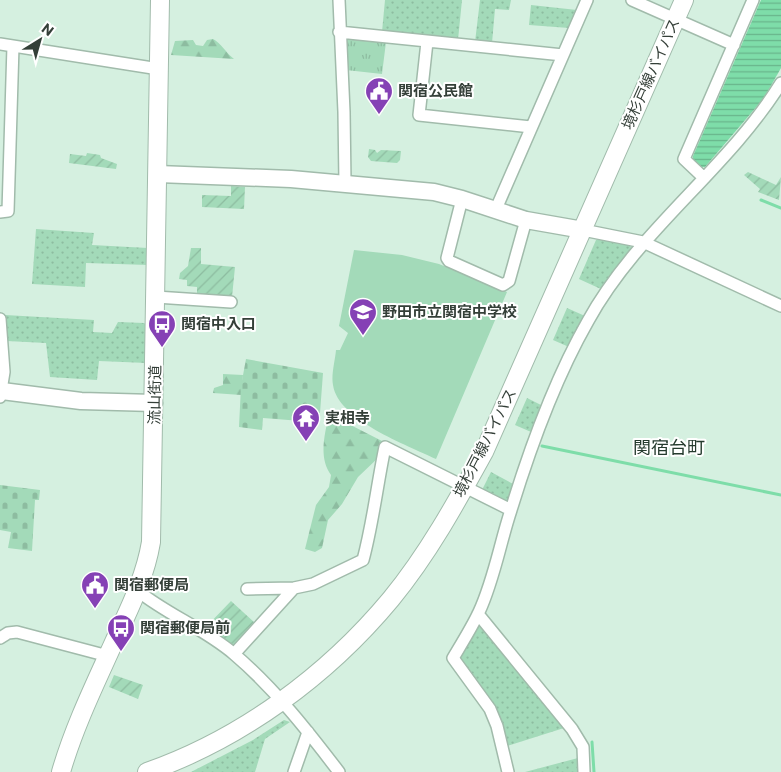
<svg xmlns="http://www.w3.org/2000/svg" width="781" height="772" viewBox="0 0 781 772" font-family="Commissioner,'Noto Sans JP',sans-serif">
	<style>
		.grass { fill: url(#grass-dots) }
		.forest { fill: url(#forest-firs) }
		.cemetery { fill: url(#cemetery-stones) }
		.park { fill: url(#park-tufts) }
		.garden { fill: url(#garden-furrows) }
		.pitch { fill: #a3dab9 }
		.water { fill: url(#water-rules) }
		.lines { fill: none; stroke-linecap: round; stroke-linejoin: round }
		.stream { stroke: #7edda9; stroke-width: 3 }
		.street-casing { stroke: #a1bbab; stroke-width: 14 }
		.secondary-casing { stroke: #a1bbab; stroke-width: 19 }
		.primary-casing { stroke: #a1bbab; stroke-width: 20 }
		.street { stroke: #fff; stroke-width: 11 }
		.secondary { stroke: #fff; stroke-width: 16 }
		.primary { stroke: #fff; stroke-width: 18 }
		.labels { text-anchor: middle; stroke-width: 4; stroke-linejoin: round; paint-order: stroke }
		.street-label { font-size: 15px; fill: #343f38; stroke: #fff }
		.poi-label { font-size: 15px; font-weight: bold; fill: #343f38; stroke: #fff; text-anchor: start }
		.quarter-label { font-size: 18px; fill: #253b2e; stroke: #fff }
	</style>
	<defs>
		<pattern id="grass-dots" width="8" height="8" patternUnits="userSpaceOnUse" patternTransform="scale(1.25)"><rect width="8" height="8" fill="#a3dab9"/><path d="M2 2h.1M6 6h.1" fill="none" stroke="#8dbca0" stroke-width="1.8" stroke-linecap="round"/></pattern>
		<pattern id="forest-firs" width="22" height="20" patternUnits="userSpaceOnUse" patternTransform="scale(1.25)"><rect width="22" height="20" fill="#a3dab9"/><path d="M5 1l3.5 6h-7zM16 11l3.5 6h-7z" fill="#8dbca0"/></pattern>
		<pattern id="cemetery-stones" width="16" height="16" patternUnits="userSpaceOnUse" patternTransform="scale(1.25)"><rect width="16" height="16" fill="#a3dab9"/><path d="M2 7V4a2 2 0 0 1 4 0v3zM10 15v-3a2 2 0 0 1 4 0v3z" fill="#8dbca0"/></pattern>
		<pattern id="park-tufts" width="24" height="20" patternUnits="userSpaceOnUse" patternTransform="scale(1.25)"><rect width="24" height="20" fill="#a3dab9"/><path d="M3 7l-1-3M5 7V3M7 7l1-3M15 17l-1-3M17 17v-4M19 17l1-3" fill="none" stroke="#8dbca0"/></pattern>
		<pattern id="garden-furrows" width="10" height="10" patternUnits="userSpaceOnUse" patternTransform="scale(1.25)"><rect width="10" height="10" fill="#a3dab9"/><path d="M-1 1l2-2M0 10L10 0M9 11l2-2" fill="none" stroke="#8dbca0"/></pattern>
		<pattern id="water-rules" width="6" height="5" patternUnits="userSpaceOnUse" patternTransform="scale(1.25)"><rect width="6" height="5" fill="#7edda9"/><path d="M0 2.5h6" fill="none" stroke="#68b58b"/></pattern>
	</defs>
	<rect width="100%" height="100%" fill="#d5f0e0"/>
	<!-- grass -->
	<path class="grass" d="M 385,0 L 462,0 L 458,40 L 382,32 Z
		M 480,0 L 511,0 L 509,10 L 495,9 L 492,43 L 475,42 Z
		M 531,5 L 577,10 L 569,28 L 529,25 Z
		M 36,229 L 94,233 L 92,245 L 148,248 L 148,265 L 86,263 L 85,287 L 32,284 Z
		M 601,238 L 630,245 L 632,250 L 603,290 L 579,279 L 596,240 Z
		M 567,308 L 585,316 L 569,347 L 553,340 Z
		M 5,315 L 94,320 L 93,332 L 112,333 L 118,322 L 144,323 L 147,325 L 147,363 L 99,361 L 97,380 L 50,377 L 46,343 L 7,341 Z
		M 527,398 L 543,406 L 531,432 L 515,425 Z
		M 491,472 L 513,484 L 509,500 L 504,502 L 484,493 L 483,488 Z
		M 481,626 L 557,718 L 564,728 L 507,746 L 493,706 L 461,659 L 460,655 L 476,627 Z
		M 284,720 L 290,722 L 265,739 L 255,772 L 191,772 L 253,740 Z
		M 578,758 L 579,772 L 525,772 Z"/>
	<!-- forest -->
	<path class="forest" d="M 213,39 C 221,43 226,53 234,59 L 171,55 L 175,41 L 193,40 L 196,45 L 203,46 L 207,40 Z
		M 223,374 L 243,375 L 241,395 L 213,393 L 214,388 L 223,385 Z
		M 329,414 L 382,441 L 378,458 L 358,477 L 342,504 L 328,520 L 322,548 L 315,552 L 305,549 L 316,505 L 329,487 L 331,475 C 318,457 325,434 329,414 Z"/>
	<!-- cemetery -->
	<path class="cemetery" d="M 246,359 L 323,373 L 320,413 L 303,409 L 301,421 L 263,418 L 262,430 L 239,427 L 241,386 Z
		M 0,485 L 40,490 L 39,500 L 35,500 L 32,551 L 8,548 L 11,532 L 0,530 Z"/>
	<!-- park -->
	<path class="park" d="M 347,38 L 386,42 L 382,74 L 346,70 L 344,41 Z"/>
	<!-- garden -->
	<path class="garden" d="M 369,149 L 375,150 L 377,153 L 381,150 L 401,151 L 400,160 L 397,163 L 371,161 L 368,157 Z
		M 87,153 L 100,155 L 101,158 L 117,164 L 116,169 L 69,163 L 70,154 L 86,156 Z
		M 748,172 L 776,185 L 781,177 L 779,200 L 758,192 L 760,189 L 744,175 Z
		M 231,186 L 245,187 L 244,209 L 202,207 L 202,195 L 231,196 Z
		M 191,248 L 201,248 L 201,264 L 235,267 L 232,297 L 197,295 L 197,287 L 187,286 L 187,280 L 179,279 L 180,273 L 188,266 Z
		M 231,601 L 255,623 L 234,645 L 229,645 L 205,628 Z
		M 114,675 L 143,685 L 138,699 L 109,687 Z"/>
	<!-- pitch -->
	<path class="pitch" d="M 354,250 L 402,255 L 439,264 L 507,292 L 436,459 C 407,445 338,420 333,385 C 331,375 335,361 336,350 L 340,350 L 348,333 L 339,326 Z"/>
	<!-- water -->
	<path class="water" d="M 761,0 L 781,0 L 781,68 L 764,98 L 705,167 L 701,167 L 693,160 L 693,156 Z"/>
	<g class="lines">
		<!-- stream -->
		<path class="stream" d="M 761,200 L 781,208
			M 542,446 L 781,495
			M 592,742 L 594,772"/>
		<!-- street casing -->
		<g class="street-casing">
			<path id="street" d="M 339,0 L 344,112 L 345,183
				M 632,0 L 734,45
				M 339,32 L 563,55
				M 427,42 L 419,115 L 531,127
				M 0,44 L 159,69
				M 703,177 L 684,159 L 753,0
				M 462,199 L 447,258 L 449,261 L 503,285 L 509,281 L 526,220
				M 496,209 L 587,0
				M 0,212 L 8,211 L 13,46
				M 583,230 L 643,242 L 781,306
				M 156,297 L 231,302
				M 0,319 L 4,372 L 0,397
				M 247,589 L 294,588 L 313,584 L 363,560 C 373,523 377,485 385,447 L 511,510
				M 138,591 C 168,615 205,629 234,654 C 274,688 307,730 339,772
				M 478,614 L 572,729 L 583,747 L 584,772
				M 0,638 L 8,633 L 17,632 L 108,656
				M 234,654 L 294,588
				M 294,772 L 308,732
				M 508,772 L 497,726 L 490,709 L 453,658 C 462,643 472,627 479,612 C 494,580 500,543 511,510 C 530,448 556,377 588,321 C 638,230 727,170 781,83"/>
		</g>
		<!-- secondary casing -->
		<g class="secondary-casing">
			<path id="secondary" d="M 158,174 L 291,179 L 434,192 L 462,199 L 526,220 L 583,230
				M 2,391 L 81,401 L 154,403"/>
		</g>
		<!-- primary casing -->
		<g class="primary-casing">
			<path id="primary" d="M 61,772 C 74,727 95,684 114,642 C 129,609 145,578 151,542 L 160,0
				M 147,772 C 241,739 327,676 391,599 C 428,554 456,503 484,452 L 684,0"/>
		</g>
		<!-- street -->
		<use href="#street" class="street"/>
		<!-- secondary -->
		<use href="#secondary" class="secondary"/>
		<!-- primary -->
		<use href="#primary" class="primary"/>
	</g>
	<!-- icons -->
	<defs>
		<g id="civic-pin" transform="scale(1.4375)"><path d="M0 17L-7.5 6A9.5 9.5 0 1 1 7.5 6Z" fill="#8541b5" stroke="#fff"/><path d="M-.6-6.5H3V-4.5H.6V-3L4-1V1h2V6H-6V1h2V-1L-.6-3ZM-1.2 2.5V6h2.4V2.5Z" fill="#fff"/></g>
		<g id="school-pin" transform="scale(1.4375)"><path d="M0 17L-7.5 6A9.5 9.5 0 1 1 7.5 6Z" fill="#8541b5" stroke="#fff"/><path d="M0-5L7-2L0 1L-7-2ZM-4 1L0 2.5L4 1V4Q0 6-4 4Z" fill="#fff"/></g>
		<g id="bus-pin" transform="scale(1.4375)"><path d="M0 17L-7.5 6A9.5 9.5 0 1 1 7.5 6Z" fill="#8541b5" stroke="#fff"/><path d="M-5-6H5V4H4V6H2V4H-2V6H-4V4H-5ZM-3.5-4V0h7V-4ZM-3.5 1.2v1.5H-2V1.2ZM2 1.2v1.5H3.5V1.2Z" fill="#fff"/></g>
		<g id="temple-pin" transform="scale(1.4375)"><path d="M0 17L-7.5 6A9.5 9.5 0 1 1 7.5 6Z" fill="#8541b5" stroke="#fff"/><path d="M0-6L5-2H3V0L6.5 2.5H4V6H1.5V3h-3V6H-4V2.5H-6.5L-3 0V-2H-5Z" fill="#fff"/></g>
	</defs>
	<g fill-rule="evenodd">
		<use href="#civic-pin" x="379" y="91"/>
		<use href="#school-pin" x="363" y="312"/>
		<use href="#bus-pin" x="162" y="324"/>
		<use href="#temple-pin" x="306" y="418"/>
		<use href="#civic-pin" x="95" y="585"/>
		<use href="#bus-pin" x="121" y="628"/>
	</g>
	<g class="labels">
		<!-- street labels -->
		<g class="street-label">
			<text transform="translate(651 74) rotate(-66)" y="5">境杉戸線バイパス</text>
			<text transform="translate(155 395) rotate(-89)" y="5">流山街道</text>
			<text transform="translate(485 443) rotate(-63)" y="5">境杉戸線バイパス</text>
		</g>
		<!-- poi labels -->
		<g class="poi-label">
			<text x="398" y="96">関宿公民館</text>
			<text x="382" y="317">野田市立関宿中学校</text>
			<text x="181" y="329">関宿中入口</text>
			<text x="325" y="423">実相寺</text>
			<text x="114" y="590">関宿郵便局</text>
			<text x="140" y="633">関宿郵便局前</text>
		</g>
		<!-- quarter labels -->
		<g class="quarter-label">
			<text x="669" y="454">関宿台町</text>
		</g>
	</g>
	<!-- north arrow -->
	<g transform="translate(40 40) rotate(37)" stroke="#ffffff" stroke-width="4" paint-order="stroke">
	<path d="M0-4L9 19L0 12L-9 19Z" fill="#343f38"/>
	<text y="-8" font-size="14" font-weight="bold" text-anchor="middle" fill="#343f38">N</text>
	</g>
</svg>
